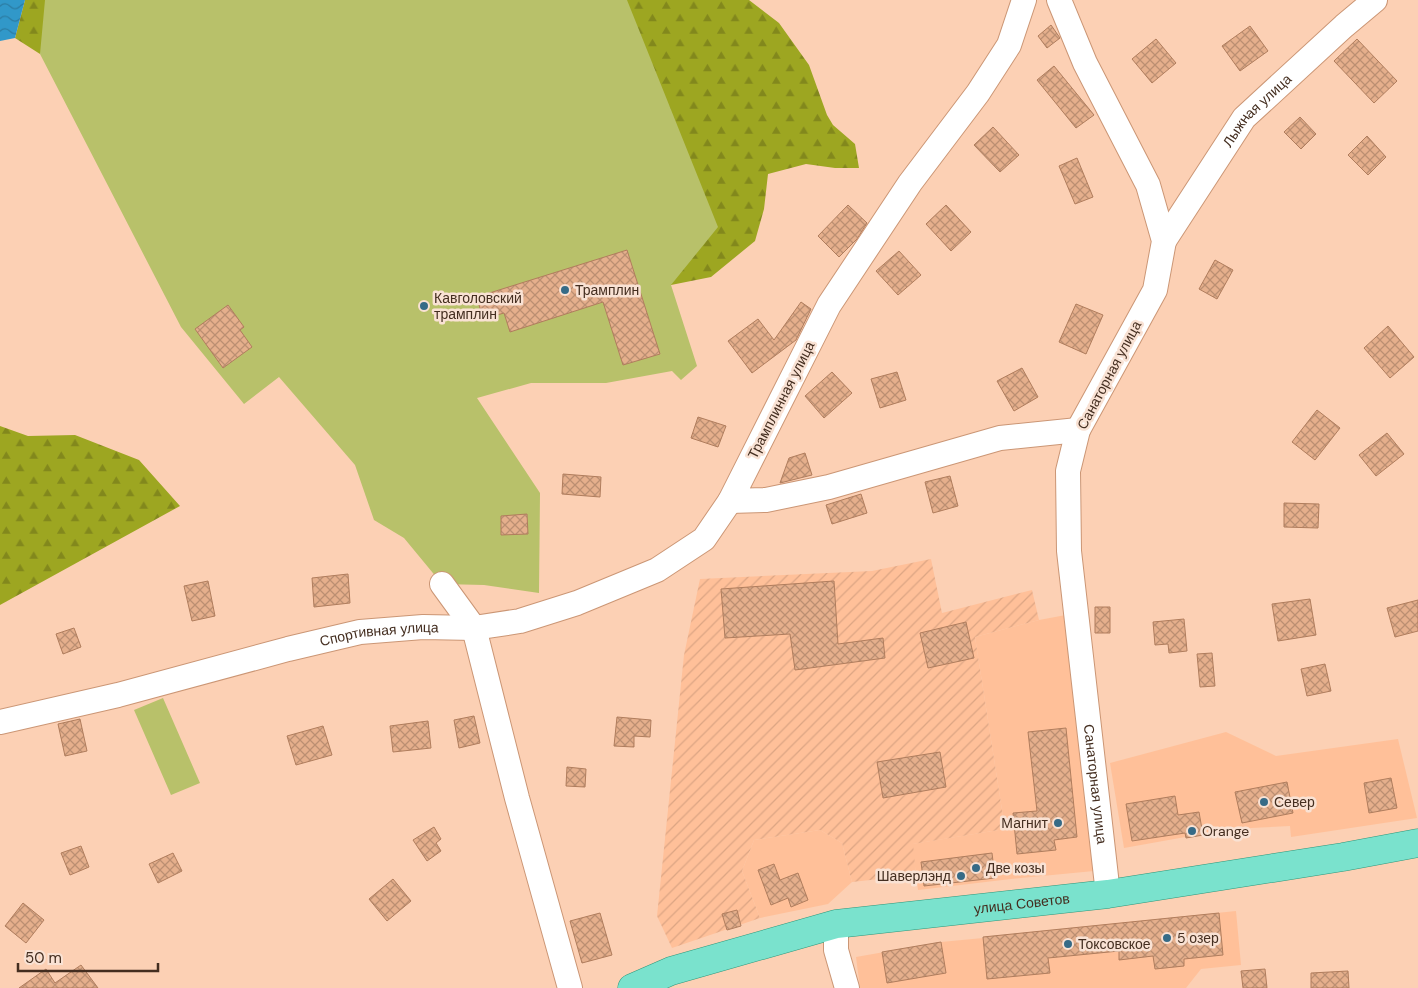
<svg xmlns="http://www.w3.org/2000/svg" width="1418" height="988" viewBox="0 0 1418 988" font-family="'DM Sans',sans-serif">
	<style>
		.built { fill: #ffc099 }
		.industrial { fill: url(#industrial-furrows) }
		.forest { fill: url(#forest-firs) }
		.park { fill: #b8c16a }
		.water { fill: url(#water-waves) }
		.building { fill: url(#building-cross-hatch); stroke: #b07d5d }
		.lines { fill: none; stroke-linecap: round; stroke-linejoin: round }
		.minor-casing { stroke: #cb9675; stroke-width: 26 }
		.major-casing { stroke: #2e967a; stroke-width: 29 }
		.minor { stroke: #fff; stroke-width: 24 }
		.major { stroke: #7ae2cd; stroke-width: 28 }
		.poi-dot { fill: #366b87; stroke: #f9e2d4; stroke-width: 2 }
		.labels { text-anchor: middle; stroke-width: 5; stroke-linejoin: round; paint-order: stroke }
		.street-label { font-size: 14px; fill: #442e20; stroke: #f9e2d4 }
		.poi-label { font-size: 14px; fill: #442e20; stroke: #f9e2d4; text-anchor: start }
	</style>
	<defs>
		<pattern id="industrial-furrows" width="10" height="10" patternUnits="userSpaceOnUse" patternTransform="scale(1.25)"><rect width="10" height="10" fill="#ffc099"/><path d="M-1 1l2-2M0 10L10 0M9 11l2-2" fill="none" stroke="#dca584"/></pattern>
		<pattern id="forest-firs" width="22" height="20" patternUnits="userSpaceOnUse" patternTransform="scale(1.25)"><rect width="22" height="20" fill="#9da621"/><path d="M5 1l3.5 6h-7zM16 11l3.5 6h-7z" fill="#82881c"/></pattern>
		<pattern id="water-waves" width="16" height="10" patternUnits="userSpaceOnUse" patternTransform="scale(1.25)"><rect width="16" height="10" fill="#3198c9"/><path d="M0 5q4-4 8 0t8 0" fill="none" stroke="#2b7ca3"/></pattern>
		<pattern id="building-cross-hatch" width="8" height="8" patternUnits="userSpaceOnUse" patternTransform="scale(1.25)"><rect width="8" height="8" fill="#e5af8c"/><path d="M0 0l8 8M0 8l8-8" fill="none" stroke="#bb8f72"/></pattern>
	</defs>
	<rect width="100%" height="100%" fill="#fcd0b4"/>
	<!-- built -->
	<path class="built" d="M 1071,614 L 1094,871 L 1011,879 L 918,890 L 912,844 L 1005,829 L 975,637 L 1039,620 Z
		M 1226,732 L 1276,756 L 1398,739 L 1417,818 L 1291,837 L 1290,826 L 1230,829 L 1124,848 L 1110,763 Z
		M 820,830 L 842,843 L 852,882 L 828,904 L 760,918 L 742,871 L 754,840 Z
		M 1236,911 L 1241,965 L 1201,969 L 1186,988 L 860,988 L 856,957 L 941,942 L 983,938 L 983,937 Z"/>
	<!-- industrial -->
	<path class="industrial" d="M 931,559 L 942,613 L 1032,590 L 1039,620 L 975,637 L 1005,829 L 913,844 L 916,875 L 852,882 L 842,843 L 820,830 L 754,840 L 742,871 L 760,918 L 672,948 L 657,916 L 684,655 L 700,579 L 872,571 Z"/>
	<!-- forest -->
	<path class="forest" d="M 25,0 L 55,0 L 53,35 L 40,54 L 15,38 Z
		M 576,0 L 749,0 L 779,23 L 809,65 L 827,115 L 833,125 L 855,144 L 859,168 L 835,168 L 806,164 L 768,174 L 764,209 L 755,241 L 711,277 L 671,285 Z
		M 0,426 L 28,436 L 75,435 L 139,460 L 180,506 L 0,605 Z"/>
	<!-- park -->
	<path class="park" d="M 45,0 L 627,0 L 718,227 L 671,285 L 697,366 L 681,380 L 672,371 L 606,383 L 531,383 L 477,398 L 540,493 L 539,593 L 484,585 L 442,584 L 404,538 L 374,520 L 355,465 L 279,377 L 244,404 L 181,327 L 40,54 Z
		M 163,698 L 200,783 L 171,795 L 134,710 Z"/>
	<!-- water -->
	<path class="water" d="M 0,0 L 25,0 L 15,38 L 0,41 Z"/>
	<!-- building -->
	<path class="building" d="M 1051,25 L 1060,38 L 1047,48 L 1038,36 Z
		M 1250,26 L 1268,51 L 1240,71 L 1222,46 Z
		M 1156,39 L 1176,63 L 1152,83 L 1132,59 Z
		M 1357,39 L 1397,81 L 1374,103 L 1334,61 Z
		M 1054,66 L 1094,115 L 1076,128 L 1037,80 Z
		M 1300,117 L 1316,134 L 1301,149 L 1284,132 Z
		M 993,127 L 1019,155 L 1000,172 L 974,145 Z
		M 1367,136 L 1386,157 L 1368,175 L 1348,155 Z
		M 1077,158 L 1093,197 L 1075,204 L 1059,166 Z
		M 848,205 L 867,223 L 857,239 L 839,257 L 818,236 Z
		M 946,205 L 971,232 L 951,251 L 926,224 Z
		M 627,250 L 660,354 L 623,365 L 603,302 L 510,332 L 504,313 L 490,317 L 481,312 L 478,301 L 483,295 Z
		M 899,251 L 921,275 L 898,295 L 876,271 Z
		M 1215,260 L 1233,270 L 1217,299 L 1199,289 Z
		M 801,302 L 811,309 L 796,340 L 752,373 L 728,341 L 758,319 L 774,340 Z
		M 1076,304 L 1103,315 L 1086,354 L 1059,342 Z
		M 228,305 L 244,327 L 240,330 L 252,347 L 223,368 L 195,329 Z
		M 1388,326 L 1414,357 L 1390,378 L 1364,348 Z
		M 1022,368 L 1038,397 L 1014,411 L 997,381 Z
		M 832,372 L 852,393 L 824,418 L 805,396 Z
		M 897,372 L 906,400 L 880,408 L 871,379 Z
		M 1317,410 L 1340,428 L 1315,460 L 1292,442 Z
		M 698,417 L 726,426 L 718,447 L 691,438 Z
		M 1387,433 L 1404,454 L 1376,476 L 1359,455 Z
		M 805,453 L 812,475 L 780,483 L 789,458 Z
		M 563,474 L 601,477 L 600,497 L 562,494 Z
		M 950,476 L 958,506 L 933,513 L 925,482 Z
		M 861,494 L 867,513 L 832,524 L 826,505 Z
		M 1284,503 L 1319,504 L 1318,528 L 1284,527 Z
		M 527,514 L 528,534 L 501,535 L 501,516 Z
		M 348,574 L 350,603 L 314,607 L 312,578 Z
		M 208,581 L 215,616 L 192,621 L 184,586 Z
		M 834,581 L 838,644 L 883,638 L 885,658 L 795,670 L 790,634 L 725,638 L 721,589 Z
		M 1310,599 L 1316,635 L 1278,641 L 1272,604 Z
		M 1418,600 L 1418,631 L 1395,637 L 1387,608 Z
		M 1095,607 L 1110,607 L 1110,633 L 1095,633 Z
		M 1184,619 L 1187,651 L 1169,653 L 1168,644 L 1155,645 L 1153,622 Z
		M 966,622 L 974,658 L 928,668 L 920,633 Z
		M 74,628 L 81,647 L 63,654 L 56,634 Z
		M 1212,653 L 1215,686 L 1200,687 L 1197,654 Z
		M 1325,664 L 1331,691 L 1307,696 L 1301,669 Z
		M 474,716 L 480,743 L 459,748 L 454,720 Z
		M 617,717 L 651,720 L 650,737 L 634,736 L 634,747 L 614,746 Z
		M 80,719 L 87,751 L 65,756 L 58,724 Z
		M 428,721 L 431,748 L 393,752 L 390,726 Z
		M 323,726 L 332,755 L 296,765 L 287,736 Z
		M 1066,728 L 1077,837 L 1054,840 L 1056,850 L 1017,854 L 1013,813 L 1037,811 L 1028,732 Z
		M 940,752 L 946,787 L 883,798 L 877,762 Z
		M 567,767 L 586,769 L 585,787 L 566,786 Z
		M 1391,778 L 1397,808 L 1369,813 L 1364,783 Z
		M 1287,782 L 1293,813 L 1242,823 L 1235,792 Z
		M 1175,796 L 1178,815 L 1199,812 L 1203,835 L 1186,838 L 1185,833 L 1132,841 L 1126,804 Z
		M 434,827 L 441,839 L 436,843 L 441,851 L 427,861 L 413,840 Z
		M 81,846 L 89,867 L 70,875 L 61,853 Z
		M 173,853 L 182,871 L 158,883 L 149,864 Z
		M 992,853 L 995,878 L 924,886 L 921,862 Z
		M 774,864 L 780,880 L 798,873 L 808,900 L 791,907 L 788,898 L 771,905 L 758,870 Z
		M 393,879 L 411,901 L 387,921 L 369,899 Z
		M 23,903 L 44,920 L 26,943 L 5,926 Z
		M 737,910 L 741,926 L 727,930 L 722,914 Z
		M 600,913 L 612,955 L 582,963 L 570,921 Z
		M 1219,913 L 1223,955 L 1184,959 L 1184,966 L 1155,969 L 1153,956 L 1119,960 L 1119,951 L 1048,958 L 1050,973 L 987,979 L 983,937 Z
		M 941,942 L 946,973 L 887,983 L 882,952 Z
		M 81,965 L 98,988 L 19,988 L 46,969 L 55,983 Z
		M 1265,969 L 1267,988 L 1243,988 L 1241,971 Z
		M 1348,971 L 1349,988 L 1311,988 L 1311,973 Z"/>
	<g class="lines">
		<!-- minor casing -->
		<g class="minor-casing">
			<g id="minor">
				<path d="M 1024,0 L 1009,45 L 978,93 L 910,183 L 829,305 L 730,501 L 766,500 L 829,487 L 1000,438 L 1078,430"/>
				<path id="s1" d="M 1059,0 L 1085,63 L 1148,185 L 1164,241 L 1155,290 L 1078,430 L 1068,471 L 1069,551 L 1108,894"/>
				<path id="s2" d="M 1164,241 L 1244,118 L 1344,26 L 1375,0"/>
				<path d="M 442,584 L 474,628 L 517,798 L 570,988"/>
				<path id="s3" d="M 0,722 L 118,695 L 288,649 L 360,632 L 423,627 L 474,628 L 520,621 L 577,603 L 657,570 L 704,539 L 730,501"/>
				<path d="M 836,924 L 836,950 L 847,988"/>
			</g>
		</g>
		<!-- major casing -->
		<g class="major-casing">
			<g id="major">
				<path id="s4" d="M 632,988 L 671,971 L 836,924 L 1108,894 L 1343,857 L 1418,843"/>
			</g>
		</g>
		<!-- minor -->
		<use href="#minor" class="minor"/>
		<!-- major -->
		<use href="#major" class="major"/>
	</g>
	<!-- markers -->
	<g class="poi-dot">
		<circle cx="565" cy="290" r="5"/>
		<circle cx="424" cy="306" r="5"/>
		<circle cx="1264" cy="802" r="5"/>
		<circle cx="1058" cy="823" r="5"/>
		<circle cx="1192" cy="831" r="5"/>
		<circle cx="976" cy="868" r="5"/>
		<circle cx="961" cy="876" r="5"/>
		<circle cx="1167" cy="938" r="5"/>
		<circle cx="1068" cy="944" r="5"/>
	</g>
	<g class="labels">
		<!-- street labels -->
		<g class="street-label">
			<text dy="5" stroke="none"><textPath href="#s2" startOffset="161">Лыжная улица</textPath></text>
			<text transform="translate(1109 375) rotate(-62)" y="5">Санаторная улица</text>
			<text transform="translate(781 400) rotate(-63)" y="5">Трамплинная улица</text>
			<text dy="5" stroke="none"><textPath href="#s3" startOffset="390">Спортивная улица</textPath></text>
			<text dy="5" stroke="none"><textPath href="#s1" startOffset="830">Санаторная улица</textPath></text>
			<text dy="5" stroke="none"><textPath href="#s4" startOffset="401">улица Советов</textPath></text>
		</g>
		<!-- poi labels -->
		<g class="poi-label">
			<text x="575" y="295">Трамплин</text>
			<text x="434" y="303">Кавголовский<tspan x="434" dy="16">трамплин</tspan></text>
			<text x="1274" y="807">Север</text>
			<text x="1048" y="828" text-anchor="end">Магнит</text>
			<text x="1202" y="836">Orange</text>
			<text x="986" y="873">Две козы</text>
			<text x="951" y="881" text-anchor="end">Шаверлэнд</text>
			<text x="1177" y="943">5 озер</text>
			<text x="1078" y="949">Токсовское</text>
		</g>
	</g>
	<!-- scale -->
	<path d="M18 963v8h140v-8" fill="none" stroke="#442e20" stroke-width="2.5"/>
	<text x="25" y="963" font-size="15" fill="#442e20" stroke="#f9e2d4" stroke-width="4" paint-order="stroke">50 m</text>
</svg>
